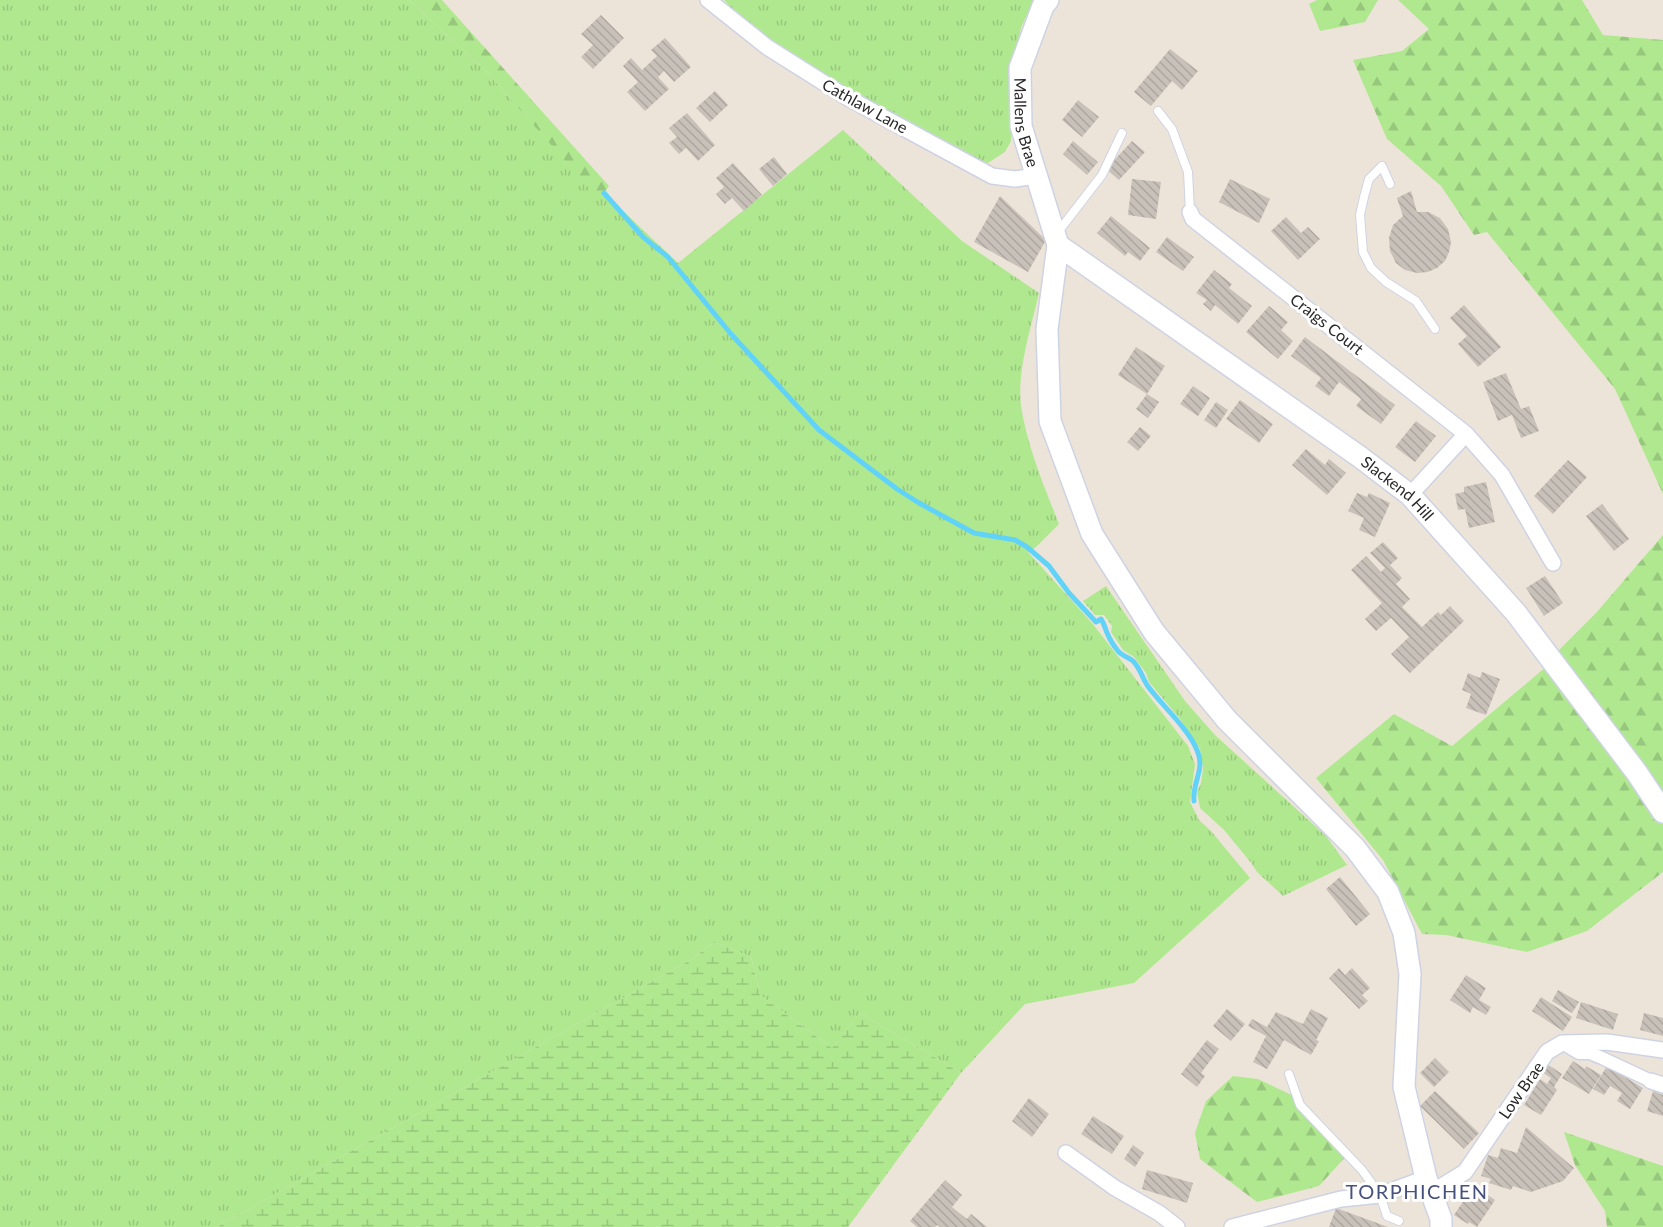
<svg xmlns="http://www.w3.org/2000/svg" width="1663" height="1227" viewBox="0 0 1663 1227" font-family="Lato,sans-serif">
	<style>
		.grass { fill: url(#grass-tufts) }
		.forest { fill: url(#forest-firs) }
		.wetland { fill: url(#wetland-marsh) }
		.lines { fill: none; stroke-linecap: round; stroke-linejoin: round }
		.stream { stroke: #62d3f8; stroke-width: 5 }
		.building { fill: url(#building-back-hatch) }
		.service-casing { stroke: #ced3e3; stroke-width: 10 }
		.pedestrian-casing { stroke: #ced3e3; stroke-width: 15 }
		.minor-casing { stroke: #ced3e3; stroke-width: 18 }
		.secondary-casing { stroke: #ced3e3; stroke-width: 24 }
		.service { stroke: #fff; stroke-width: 8 }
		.pedestrian { stroke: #fff; stroke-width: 12 }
		.minor { stroke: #fff; stroke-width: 15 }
		.secondary { stroke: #fff; stroke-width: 21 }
		.labels { text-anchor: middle; stroke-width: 6; stroke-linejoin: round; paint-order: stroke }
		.street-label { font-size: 16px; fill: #292929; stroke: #fff }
		.quarter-label { font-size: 20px; letter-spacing: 1.5px; fill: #46517d; stroke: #fff }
	</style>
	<defs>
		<pattern id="grass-tufts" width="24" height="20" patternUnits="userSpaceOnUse" patternTransform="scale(1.5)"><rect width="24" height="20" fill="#b0e890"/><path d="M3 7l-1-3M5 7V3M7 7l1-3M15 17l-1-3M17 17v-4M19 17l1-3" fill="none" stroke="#97c77c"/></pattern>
		<pattern id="forest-firs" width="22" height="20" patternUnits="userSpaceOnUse" patternTransform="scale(1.5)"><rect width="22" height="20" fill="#b0e890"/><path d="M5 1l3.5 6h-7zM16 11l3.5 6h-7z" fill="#97c77c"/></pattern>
		<pattern id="wetland-marsh" width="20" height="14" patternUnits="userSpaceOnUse" patternTransform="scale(1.5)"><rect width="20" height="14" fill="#b0e890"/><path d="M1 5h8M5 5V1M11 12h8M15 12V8" fill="none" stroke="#97c77c"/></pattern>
		<pattern id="building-back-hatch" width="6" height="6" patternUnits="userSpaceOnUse" patternTransform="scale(1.5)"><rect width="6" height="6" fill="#c8c1b9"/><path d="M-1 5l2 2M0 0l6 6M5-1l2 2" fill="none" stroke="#aca69f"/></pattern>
	</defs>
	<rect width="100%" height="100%" fill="#ede4d9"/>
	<!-- grass -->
	<path class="grass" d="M 0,0 L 409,0 L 485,70 L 596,195 L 604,193 L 678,263 L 843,130 L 962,241 L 1039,293 C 1031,328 1017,370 1021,406 C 1027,446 1044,486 1059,524 L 1036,547 L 1028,552 L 1092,623 L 1188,746 L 1195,764 L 1190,802 L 1199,820 L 1211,831 L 1250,878 L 1134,983 L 1025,1004 L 961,1073 L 860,1013 L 832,1048 L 760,995 L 751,957 L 714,942 L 692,959 L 217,1227 L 0,1227 Z
		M 724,0 L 1034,0 L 1021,28 L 1011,79 L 1011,141 L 1005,152 L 988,163 L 979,160 L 873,104 L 813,68 L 746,24 Z
		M 1106,586 L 1185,701 L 1215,735 L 1326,836 L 1347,865 L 1283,896 L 1257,872 L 1252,864 L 1224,830 L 1200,808 L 1197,792 L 1201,783 L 1203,768 L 1200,749 L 1180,719 L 1149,682 L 1146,673 L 1134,657 L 1123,650 L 1111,632 L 1112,626 L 1104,615 L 1095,615 L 1083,601 Z"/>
	<!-- forest -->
	<path class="forest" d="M 409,0 L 442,0 L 609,186 L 604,193 L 596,196 L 485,70 Z
		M 1317,0 L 1378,0 L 1365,22 L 1320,31 L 1309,4 Z
		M 1398,0 L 1582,0 L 1603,35 L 1663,40 L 1663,494 L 1615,389 L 1487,232 L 1474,235 L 1441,186 L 1387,139 L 1353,60 L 1402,51 L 1429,29 Z
		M 1663,535 L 1663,872 L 1587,931 L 1527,952 L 1446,935 L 1422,934 L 1383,860 L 1316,778 L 1394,714 L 1452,746 L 1553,661 L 1556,653 L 1596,613 Z
		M 1233,1076 L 1258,1079 L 1298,1098 L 1348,1154 L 1319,1186 L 1257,1202 L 1200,1159 L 1195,1133 L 1206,1101 Z
		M 1564,1132 L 1663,1166 L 1663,1227 L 1607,1227 L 1605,1211 L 1575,1165 Z"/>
	<!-- wetland -->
	<path class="wetland" d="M 714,942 L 751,957 L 760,995 L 832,1048 L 860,1013 L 961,1073 L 848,1227 L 217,1227 L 692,959 Z"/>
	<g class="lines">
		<!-- stream -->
		<path class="stream" d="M 604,193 L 643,237 L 668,257 L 731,334 L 819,430 L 897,489 L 919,503 L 974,533 L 1015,540 L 1027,547 L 1049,566 L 1069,593 L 1096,622 L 1101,619 C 1105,625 1105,629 1108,635 C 1110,640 1114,646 1118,651 C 1122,656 1128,657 1133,661 C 1140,668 1142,677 1147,685 C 1161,705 1193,732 1199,756 C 1203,772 1192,785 1194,801"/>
	</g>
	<!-- building -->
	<path class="building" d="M 601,15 L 624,38 L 593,69 L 581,57 L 593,45 L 581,34 Z
		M 665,38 L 691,67 L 674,82 L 664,71 L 658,77 L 669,89 L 645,111 L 627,92 L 638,82 L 623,66 L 631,58 L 642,70 L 657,56 L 651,50 Z
		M 1170,49 L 1198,71 L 1182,90 L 1172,81 L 1151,106 L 1134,92 Z
		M 715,91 L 728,105 L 710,122 L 696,108 Z
		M 1078,100 L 1099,117 L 1082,137 L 1062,120 Z
		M 687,113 L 715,145 L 698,161 L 686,148 L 679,154 L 669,143 L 677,137 L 669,128 Z
		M 1073,141 L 1098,162 L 1087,175 L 1063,154 Z
		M 1132,141 L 1145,152 L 1119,180 L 1106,169 Z
		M 774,157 L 787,174 L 773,186 L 759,169 Z
		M 733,163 L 762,195 L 744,211 L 732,198 L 725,204 L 716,194 L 724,187 L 716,178 Z
		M 1132,179 L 1161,182 L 1156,219 L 1128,215 Z
		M 1230,179 L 1270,199 L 1259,223 L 1219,202 Z
		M 1411,191 L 1417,212 L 1428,212 L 1440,218 L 1448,229 L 1451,242 L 1449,252 L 1445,261 L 1437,268 L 1428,272 L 1417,273 L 1405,270 L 1396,263 L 1390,251 L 1389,238 L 1393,225 L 1403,216 L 1397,198 Z
		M 1000,196 L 1046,240 L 1028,272 L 974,242 Z
		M 1111,216 L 1150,248 L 1140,261 L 1128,252 L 1125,256 L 1097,233 Z
		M 1286,217 L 1301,233 L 1308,227 L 1320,239 L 1298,260 L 1271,231 Z
		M 1167,237 L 1194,257 L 1183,271 L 1156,252 Z
		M 1214,270 L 1232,284 L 1229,288 L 1252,306 L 1238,324 L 1215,305 L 1211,311 L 1203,304 L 1207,300 L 1196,293 Z
		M 1464,305 L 1501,347 L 1478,367 L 1458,344 L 1467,336 L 1450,318 Z
		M 1269,306 L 1288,322 L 1281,330 L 1293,341 L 1278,359 L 1246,332 Z
		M 1305,337 L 1395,405 L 1381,424 L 1356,406 L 1361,399 L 1339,382 L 1329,396 L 1315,386 L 1321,378 L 1291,356 Z
		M 1136,347 L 1165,366 L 1147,394 L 1118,375 Z
		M 1506,373 L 1521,409 L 1529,406 L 1539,431 L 1521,438 L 1512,415 L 1498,421 L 1483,382 Z
		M 1193,386 L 1210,398 L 1198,416 L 1180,404 Z
		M 1147,394 L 1159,402 L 1148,418 L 1136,409 Z
		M 1240,400 L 1273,424 L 1259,443 L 1226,419 Z
		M 1216,402 L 1228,410 L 1216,428 L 1204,420 Z
		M 1416,421 L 1436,436 L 1415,462 L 1395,447 Z
		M 1140,427 L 1151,436 L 1138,451 L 1127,442 Z
		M 1306,449 L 1325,465 L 1329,459 L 1346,473 L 1327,495 L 1292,465 Z
		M 1568,460 L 1587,477 L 1553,514 L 1534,496 Z
		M 1486,482 L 1495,522 L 1469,528 L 1465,509 L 1458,510 L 1455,494 L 1464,492 L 1464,487 Z
		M 1357,493 L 1367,497 L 1369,493 L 1390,503 L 1375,537 L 1359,530 L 1364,518 L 1348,511 Z
		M 1602,504 L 1629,539 L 1614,551 L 1586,516 Z
		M 1383,542 L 1398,558 L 1390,565 L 1402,578 L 1396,584 L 1410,599 L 1402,607 L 1422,627 L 1438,612 L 1441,615 L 1450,606 L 1464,621 L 1410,673 L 1391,654 L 1409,637 L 1391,618 L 1376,631 L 1365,619 L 1382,603 L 1351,570 L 1366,556 L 1381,572 L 1385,568 L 1370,553 Z
		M 1545,576 L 1563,603 L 1544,616 L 1526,588 Z
		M 1482,672 L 1500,679 L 1486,715 L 1466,708 L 1471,694 L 1462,690 L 1468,673 L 1480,678 Z
		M 1340,877 L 1370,914 L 1356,926 L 1326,889 Z
		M 1339,968 L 1345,975 L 1352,968 L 1370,988 L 1362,995 L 1368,1001 L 1359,1009 L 1329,978 Z
		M 1466,975 L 1486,988 L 1479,1000 L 1491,1007 L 1486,1015 L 1473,1007 L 1470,1013 L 1450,1000 Z
		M 1558,990 L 1579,1002 L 1572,1013 L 1552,1001 Z
		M 1541,997 L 1572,1017 L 1563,1031 L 1532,1011 Z
		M 1581,1002 L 1618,1014 L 1613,1030 L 1576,1018 Z
		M 1227,1009 L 1245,1024 L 1231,1041 L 1213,1026 Z
		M 1311,1009 L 1328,1018 L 1316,1040 L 1319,1041 L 1311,1055 L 1284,1040 L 1267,1069 L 1253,1062 L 1266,1036 L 1248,1026 L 1252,1019 L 1267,1027 L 1276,1012 L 1303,1024 Z
		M 1644,1013 L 1663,1018 L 1663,1036 L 1640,1030 Z
		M 1207,1040 L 1219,1049 L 1201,1073 L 1205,1076 L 1197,1087 L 1181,1074 Z
		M 1435,1058 L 1449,1072 L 1434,1087 L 1420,1073 Z
		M 1573,1061 L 1585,1069 L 1586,1066 L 1601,1075 L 1589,1094 L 1562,1078 Z
		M 1547,1064 L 1562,1074 L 1554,1087 L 1557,1090 L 1541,1115 L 1524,1105 L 1540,1079 L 1547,1084 L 1551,1078 L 1542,1072 Z
		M 1607,1066 L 1643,1088 L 1630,1109 L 1617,1101 L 1622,1093 L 1610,1086 L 1604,1095 L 1593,1089 Z
		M 1435,1091 L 1479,1133 L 1464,1149 L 1420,1106 Z
		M 1653,1091 L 1663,1095 L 1663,1116 L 1647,1111 Z
		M 1029,1098 L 1049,1114 L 1032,1137 L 1012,1121 Z
		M 1093,1116 L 1124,1136 L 1112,1154 L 1081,1134 Z
		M 1526,1127 L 1574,1168 L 1563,1181 L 1531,1192 L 1513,1186 L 1511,1190 L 1489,1183 L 1491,1179 L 1481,1176 L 1488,1155 L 1498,1158 L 1501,1148 L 1517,1153 Z
		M 1133,1145 L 1144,1153 L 1135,1167 L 1124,1159 Z
		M 1147,1170 L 1193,1183 L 1187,1203 L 1142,1189 Z
		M 945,1180 L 962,1195 L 952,1207 L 967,1219 L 971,1214 L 987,1227 L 940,1227 L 937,1225 L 935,1227 L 917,1227 L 910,1221 Z
		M 1474,1185 L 1495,1200 L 1477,1227 L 1469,1222 L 1468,1224 L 1454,1215 Z
		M 1336,1208 L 1388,1227 L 1329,1227 Z"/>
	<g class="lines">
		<!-- service casing -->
		<g class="service-casing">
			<path id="service" d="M 1158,111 L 1172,129 L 1188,172 L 1190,212
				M 1390,184 L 1382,166 L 1369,179 L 1364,197 L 1360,215 L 1363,252 L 1371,268 L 1386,282 L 1416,301 L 1435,329
				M 1058,232 L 1102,175 L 1122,133
				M 1289,1074 L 1300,1105 L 1362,1170 L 1380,1195 L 1387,1216 L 1399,1221"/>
		</g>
		<!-- pedestrian casing -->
		<g class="pedestrian-casing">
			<path id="pedestrian" d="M 1562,1043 L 1579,1053 L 1590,1053 L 1602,1058 L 1651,1081"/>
		</g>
		<!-- minor casing -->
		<g class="minor-casing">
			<path id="minor" d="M 708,0 L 767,47 L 843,95 L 883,117 L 992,176 L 1015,179 L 1036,176
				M 1190,212 L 1193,219 L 1466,434 L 1502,475 L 1553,563
				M 1410,495 L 1466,434
				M 1651,1081 L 1663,1085
				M 1066,1153 L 1115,1188 L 1159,1213 L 1177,1227
				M 1431,1190 L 1442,1186 L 1465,1172 L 1547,1052 L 1562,1043 L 1607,1042 L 1663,1050
				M 1232,1227 L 1341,1199 L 1380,1195 L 1426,1178"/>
		</g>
		<!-- secondary casing -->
		<g class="secondary-casing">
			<g id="secondary">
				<path id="s1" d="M 1048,0 L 1043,6 L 1020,68 L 1021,126 L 1058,245 L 1047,329 L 1050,421 L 1092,534 L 1154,632 L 1227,720 L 1355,848 L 1388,892 L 1404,933 L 1410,974 L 1404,1087 L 1426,1178 L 1441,1219 L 1441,1227"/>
				<path id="s2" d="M 1058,245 L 1360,457 L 1410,495 L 1516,613 L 1637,773 L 1663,812"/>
			</g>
		</g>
		<!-- service -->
		<use href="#service" class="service"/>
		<!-- pedestrian -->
		<use href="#pedestrian" class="pedestrian"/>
		<!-- minor -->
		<use href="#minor" class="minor"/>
		<!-- secondary -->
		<use href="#secondary" class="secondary"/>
	</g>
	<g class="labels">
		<!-- street labels -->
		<g class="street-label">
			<text transform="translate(865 106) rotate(29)" y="6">Cathlaw Lane</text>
			<text dy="6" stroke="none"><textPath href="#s1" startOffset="129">Mallens Brae</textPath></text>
			<text transform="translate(1327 324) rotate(38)" y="6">Craigs Court</text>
			<text dy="6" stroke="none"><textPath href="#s2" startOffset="418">Slackend Hill</textPath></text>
			<text transform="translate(1521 1090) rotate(-55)" y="6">Low Brae</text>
		</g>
		<!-- quarter labels -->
		<g class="quarter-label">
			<text x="1417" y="1199">TORPHICHEN</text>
		</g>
	</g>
</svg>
